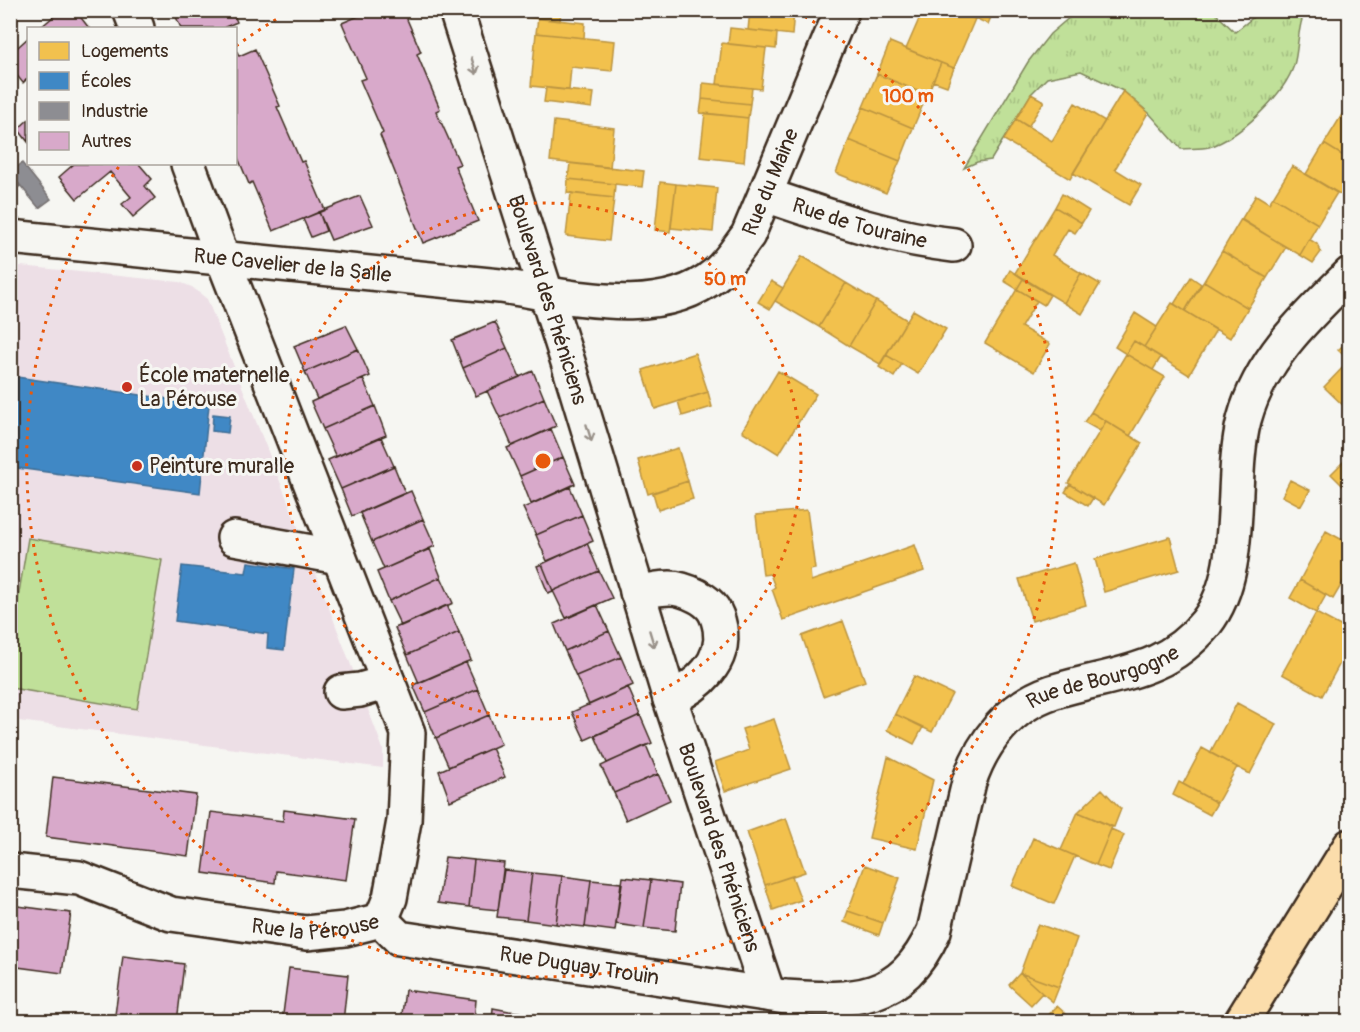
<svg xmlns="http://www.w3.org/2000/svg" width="1360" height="1032" viewBox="0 0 1360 1032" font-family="Pangolin,sans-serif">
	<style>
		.built { fill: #eddfe6 }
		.green { fill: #c0e099; stroke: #7e855c; stroke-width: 1.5 }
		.park { fill: url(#park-tufts); stroke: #7e855c; stroke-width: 1.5 }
		.homes { fill: #f2c14e; stroke: #bb9440; stroke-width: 1.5 }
		.schools { fill: #3f88c5; stroke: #3e6c93; stroke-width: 1.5 }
		.industry { fill: #8d8d92; stroke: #746f6f; stroke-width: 1.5 }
		.building { fill: #d8a9ca; stroke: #3b2a1e; stroke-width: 1.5 }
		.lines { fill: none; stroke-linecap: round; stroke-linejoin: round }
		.minor-casing { stroke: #3b2a1e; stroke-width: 38 }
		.major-casing { stroke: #3b2a1e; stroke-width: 38 }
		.minor { stroke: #f6f6f2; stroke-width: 33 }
		.major { stroke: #fbddab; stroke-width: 33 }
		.oneway { stroke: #989088 }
		.ring { fill: none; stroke: #e8590c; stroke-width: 3; stroke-dasharray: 3 6 }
		.poi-dot { fill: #c8321e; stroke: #f6f6f2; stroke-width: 2 }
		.labels { text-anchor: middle; stroke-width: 6; stroke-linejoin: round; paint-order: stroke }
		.street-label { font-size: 21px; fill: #3b2a1e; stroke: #f6f6f2 }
		.poi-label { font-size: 21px; fill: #3b2a1e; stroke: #f6f6f2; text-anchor: start }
		.centre { fill: #e8590c; stroke: #f6f6f2; stroke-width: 3 }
		.ring-label { font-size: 18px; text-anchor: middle; font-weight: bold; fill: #e8590c; stroke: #f6f6f2; stroke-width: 6; stroke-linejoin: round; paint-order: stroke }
	</style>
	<defs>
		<pattern id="park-tufts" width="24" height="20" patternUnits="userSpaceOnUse" patternTransform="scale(1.5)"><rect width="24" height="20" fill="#c0e099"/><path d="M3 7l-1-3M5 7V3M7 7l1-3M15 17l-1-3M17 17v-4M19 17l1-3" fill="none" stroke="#a6c083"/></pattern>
	</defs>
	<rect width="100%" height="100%" fill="#f6f6f2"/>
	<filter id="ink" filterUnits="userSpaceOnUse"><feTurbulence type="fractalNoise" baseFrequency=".0167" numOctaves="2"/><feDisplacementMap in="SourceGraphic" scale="12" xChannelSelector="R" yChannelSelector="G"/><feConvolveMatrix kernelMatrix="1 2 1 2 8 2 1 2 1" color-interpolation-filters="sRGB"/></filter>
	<g filter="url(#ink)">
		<!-- built -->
		<path class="built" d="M 11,265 L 179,282 L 192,287 L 207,299 L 291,509 L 379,738 L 383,749 L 383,768 L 11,720 Z"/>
		<!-- green -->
		<path class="green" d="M 28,538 L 162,560 L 137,709 L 11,688 L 11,641 Z"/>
		<!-- park -->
		<path class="park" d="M 1077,11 L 1213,11 L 1235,32 L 1261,11 L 1305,11 C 1297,28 1299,47 1294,65 C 1284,95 1239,138 1209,147 C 1201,149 1190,148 1181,149 L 1149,113 L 1123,91 L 1081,71 L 1047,78 L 1031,94 L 991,160 L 977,162 L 964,168 L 1028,62 L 1050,34 Z"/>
		<!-- homes -->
		<path class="homes" d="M 523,10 L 561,10 L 560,21 L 523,17 Z
			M 750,10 L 794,10 L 792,35 L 748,30 Z
			M 923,10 L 955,10 L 975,19 L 954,68 L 906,49 Z
			M 957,10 L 994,10 L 988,24 Z
			M 538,18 L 585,23 L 584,38 L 536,33 Z
			M 730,28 L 777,33 L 776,49 L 728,44 Z
			M 536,33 L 615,41 L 612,71 L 571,67 L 569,90 L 531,86 Z
			M 890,42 L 941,63 L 927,95 L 877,74 Z
			M 722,43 L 766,48 L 761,89 L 717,84 Z
			M 941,63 L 954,68 L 947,86 L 933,81 Z
			M 877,74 L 927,95 L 913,128 L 863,107 Z
			M 703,83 L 752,88 L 750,104 L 702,99 Z
			M 546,88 L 594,93 L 592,108 L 544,102 Z
			M 1123,91 L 1148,113 L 1115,169 L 1141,185 L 1129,205 L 1073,173 Z
			M 1031,94 L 1044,101 L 1028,127 L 1016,119 Z
			M 702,99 L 750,104 L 748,118 L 700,113 Z
			M 1075,103 L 1105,121 L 1070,179 L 1004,140 L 1016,119 L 1052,141 Z
			M 863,107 L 913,128 L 900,161 L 849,140 Z
			M 705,113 L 748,118 L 744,162 L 700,157 Z
			M 1343,113 L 1350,117 L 1350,160 L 1324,144 Z
			M 554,121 L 614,128 L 610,168 L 550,161 Z
			M 849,140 L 900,161 L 886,193 L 836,173 Z
			M 1324,144 L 1350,160 L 1350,200 L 1306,174 Z
			M 570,163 L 644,171 L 642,187 L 568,179 Z
			M 1292,166 L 1337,193 L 1318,224 L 1273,197 Z
			M 568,179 L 615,184 L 614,198 L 567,193 Z
			M 660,182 L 676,184 L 670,232 L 655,230 Z
			M 676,184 L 717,188 L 713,232 L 671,228 Z
			M 571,193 L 614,198 L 609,241 L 566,236 Z
			M 1062,194 L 1089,211 L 1082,223 L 1055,207 Z
			M 1256,195 L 1269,203 L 1273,197 L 1318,224 L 1300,255 L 1241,220 Z
			M 1055,207 L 1082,223 L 1075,233 L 1068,229 L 1052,255 L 1081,273 L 1064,303 L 1015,273 Z
			M 1241,219 L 1286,247 L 1267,278 L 1222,251 Z
			M 1309,239 L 1317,244 L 1321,252 L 1313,263 L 1300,255 Z
			M 1222,251 L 1267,278 L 1248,308 L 1204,281 Z
			M 802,256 L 846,283 L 819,327 L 775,301 Z
			M 1010,270 L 1023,279 L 1017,289 L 1004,281 Z
			M 1081,273 L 1100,284 L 1082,314 L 1064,303 Z
			M 1191,277 L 1201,284 L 1185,311 L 1174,304 Z
			M 1023,279 L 1050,295 L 1044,305 L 1017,289 Z
			M 771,281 L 783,288 L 770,309 L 758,302 Z
			M 1204,281 L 1248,308 L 1230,338 L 1185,311 Z
			M 846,283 L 876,301 L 849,346 L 819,327 Z
			M 1017,289 L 1037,301 L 1021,327 L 1050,344 L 1034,372 L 985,343 Z
			M 876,301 L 907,320 L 880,364 L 849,346 Z
			M 1172,303 L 1216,330 L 1189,375 L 1144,347 Z
			M 913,310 L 946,329 L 918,374 L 886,355 Z
			M 1135,313 L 1157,327 L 1144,347 L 1134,341 L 1126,354 L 1115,347 Z
			M 1350,339 L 1350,361 L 1338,350 Z
			M 1134,341 L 1161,357 L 1153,370 L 1126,354 Z
			M 695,353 L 708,392 L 655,409 L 643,370 Z
			M 1126,354 L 1165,377 L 1130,436 L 1091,412 Z
			M 886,355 L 902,364 L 894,377 L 879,367 Z
			M 1349,361 L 1350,361 L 1350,412 L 1324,387 Z
			M 778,371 L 816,394 L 779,454 L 742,431 Z
			M 708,392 L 712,407 L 682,416 L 678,401 Z
			M 1091,412 L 1106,421 L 1100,431 L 1084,422 Z
			M 1106,421 L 1142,443 L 1104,505 L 1068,483 Z
			M 678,448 L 688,481 L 648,494 L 638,460 Z
			M 1350,455 L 1350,493 L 1331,474 Z
			M 1290,480 L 1310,490 L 1301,506 L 1282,496 Z
			M 688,481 L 693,499 L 658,510 L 653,493 Z
			M 1070,484 L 1093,498 L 1088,506 L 1065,492 Z
			M 807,510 L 815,569 L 810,570 L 811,581 L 915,545 L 924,571 L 783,620 L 772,589 L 775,587 L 770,574 L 763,575 L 756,515 Z
			M 1326,531 L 1350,544 L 1350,570 L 1333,599 L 1300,580 Z
			M 1170,537 L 1179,570 L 1104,592 L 1095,559 Z
			M 1074,563 L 1086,605 L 1032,621 L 1019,579 Z
			M 1300,580 L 1326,595 L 1316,613 L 1290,598 Z
			M 1316,613 L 1350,631 L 1350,645 L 1322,696 L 1282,674 Z
			M 843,621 L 865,681 L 823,696 L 802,636 Z
			M 914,676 L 952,694 L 932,732 L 895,714 Z
			M 1237,703 L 1276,724 L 1250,774 L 1210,753 Z
			M 895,714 L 923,727 L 914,744 L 887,730 Z
			M 774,719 L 791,769 L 725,791 L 715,762 L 749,750 L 742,729 Z
			M 1202,748 L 1237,767 L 1217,803 L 1183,784 Z
			M 888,757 L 933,780 L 917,849 L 869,838 Z
			M 1179,782 L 1217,803 L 1210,815 L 1173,795 Z
			M 1102,789 L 1121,809 L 1114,827 L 1078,812 Z
			M 1078,812 L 1112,827 L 1096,865 L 1061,850 Z
			M 786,818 L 805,872 L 765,885 L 747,832 Z
			M 1111,829 L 1124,835 L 1109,870 L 1096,865 Z
			M 1033,838 L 1075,856 L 1054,904 L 1012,886 Z
			M 865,865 L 900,878 L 883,923 L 848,911 Z
			M 792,876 L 801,900 L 773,910 L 765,885 Z
			M 848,911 L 883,923 L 879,935 L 844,922 Z
			M 1038,924 L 1077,938 L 1059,987 L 1020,973 Z
			M 1020,973 L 1042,993 L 1031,1005 L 1009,985 Z
			M 1020,973 L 1059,987 L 1053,1002 L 1042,993 Z
			M 1057,1006 L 1075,1022 L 1042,1022 Z"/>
		<!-- schools -->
		<path class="schools" d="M 10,376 L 209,405 L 200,493 L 10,467 Z
			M 213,414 L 230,416 L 228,433 L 212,431 Z
			M 248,562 L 294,569 L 284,650 L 267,648 L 268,634 L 175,621 L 182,566 L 246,573 Z"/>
		<!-- industry -->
		<path class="industry" d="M 22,163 L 51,199 L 39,208 L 10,173 Z
			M 10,173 L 20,186 L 10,194 Z"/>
		<!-- building -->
		<path class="building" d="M 61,10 L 75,10 L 89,28 L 40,28 Z
			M 173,10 L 232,10 L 237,22 L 225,27 L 226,28 L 181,28 Z
			M 360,10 L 403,10 L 421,52 L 417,54 L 440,109 L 436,111 L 460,164 L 455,166 L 478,221 L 423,243 L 380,135 L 383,133 L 360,80 L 366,78 L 342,23 L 361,15 Z
			M 28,38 L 28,78 L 23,83 L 10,67 L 10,54 Z
			M 236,49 L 239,56 L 255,49 L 280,106 L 277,107 L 301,162 L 304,161 L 325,210 L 273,231 L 252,182 L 249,184 L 236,153 Z
			M 28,120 L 28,142 L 18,129 Z
			M 74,164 L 139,164 L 152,179 L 145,186 L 155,198 L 133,217 L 122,204 L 131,197 L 110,172 L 77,199 L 59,177 Z
			M 360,196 L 373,225 L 331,240 L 319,212 Z
			M 319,212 L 326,231 L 311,237 L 303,219 Z
			M 495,322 L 507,348 L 463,368 L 452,340 Z
			M 346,325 L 358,349 L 305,372 L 294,346 Z
			M 507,348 L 520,377 L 476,396 L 463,368 Z
			M 358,349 L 370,376 L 317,399 L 305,372 Z
			M 533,371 L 544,398 L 500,418 L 487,391 Z
			M 363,379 L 375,406 L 323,429 L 311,402 Z
			M 544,398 L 556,426 L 512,446 L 500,418 Z
			M 375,406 L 386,435 L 336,457 L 323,429 Z
			M 551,429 L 563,457 L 520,476 L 507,448 Z
			M 381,437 L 394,466 L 341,489 L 328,460 Z
			M 563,457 L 575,484 L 531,504 L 520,476 Z
			M 394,466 L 405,493 L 352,516 L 341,489 Z
			M 570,487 L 582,515 L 536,535 L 523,508 Z
			M 411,491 L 423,519 L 372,542 L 360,513 Z
			M 582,515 L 593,541 L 547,561 L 536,535 Z
			M 423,519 L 435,546 L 384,569 L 372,542 Z
			M 587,543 L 599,571 L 553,591 L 542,564 Z
			M 430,549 L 441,577 L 389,601 L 377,572 Z
			M 542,564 L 553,591 L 548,593 L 537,566 Z
			M 599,571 L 612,598 L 566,618 L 553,591 Z
			M 441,577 L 453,603 L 401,626 L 389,601 Z
			M 447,605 L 459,632 L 407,655 L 395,628 Z
			M 597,605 L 609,631 L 565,651 L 554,624 Z
			M 609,631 L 621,657 L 576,676 L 565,651 Z
			M 459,632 L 471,660 L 419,683 L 407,655 Z
			M 621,657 L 633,685 L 589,705 L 576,676 Z
			M 466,662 L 478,689 L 425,712 L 413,685 Z
			M 628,687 L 640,715 L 585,740 L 572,712 Z
			M 478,689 L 489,715 L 436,738 L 425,712 Z
			M 489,715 L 501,744 L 449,767 L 436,738 Z
			M 640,715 L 652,743 L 607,763 L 595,736 Z
			M 646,745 L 658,774 L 614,793 L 601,766 Z
			M 492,748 L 505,777 L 450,801 L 439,771 Z
			M 658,774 L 670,800 L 626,820 L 614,793 Z
			M 53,777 L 196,795 L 188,856 L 46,837 Z
			M 284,810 L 355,819 L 346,880 L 276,871 L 275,883 L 203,873 L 211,812 L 283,821 Z
			M 445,857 L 474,860 L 469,907 L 438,903 Z
			M 474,860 L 504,863 L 498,910 L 469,907 Z
			M 504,870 L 532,873 L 526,920 L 497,917 Z
			M 532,873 L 562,876 L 556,924 L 526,920 Z
			M 562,876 L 591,880 L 585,927 L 556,924 Z
			M 623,877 L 651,880 L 644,928 L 616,924 Z
			M 591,880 L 621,883 L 615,931 L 585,927 Z
			M 651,880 L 680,884 L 675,931 L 644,928 Z
			M 10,905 L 71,913 L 62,973 L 10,966 Z
			M 123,956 L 184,964 L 177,1022 L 114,1022 Z
			M 289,968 L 348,975 L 343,1022 L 282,1022 Z
			M 405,990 L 476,1000 L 474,1022 L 401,1022 Z
			M 493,1008 L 509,1011 L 592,1022 L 492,1022 Z"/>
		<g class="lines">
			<!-- minor casing -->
			<g class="minor-casing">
				<g id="minor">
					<path d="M 130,10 L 137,28"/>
					<path id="s1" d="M 456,10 L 568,362 L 670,699 L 768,994"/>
					<path id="s2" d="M 766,195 C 828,216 889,238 954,245"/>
					<path id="s3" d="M 10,237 L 500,286 C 566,295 660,322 716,274 C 729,263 738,248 748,235 L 842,10"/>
					<path d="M 234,538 L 339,557"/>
					<path d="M 637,592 C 648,591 659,588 670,588 C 679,588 689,592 697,596 C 712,604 717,612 720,628 C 726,662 698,686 670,699"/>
					<path d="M 341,692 L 360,690 L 388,682"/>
					<path id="s4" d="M 10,871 L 79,878 L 171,914 L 306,933 L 345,929 L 381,920 L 390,898 L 404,821 L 408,733 L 223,259 L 188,164"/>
					<path id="s5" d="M 381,920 L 399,938 L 785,997 C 855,1001 901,1003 934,931 L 969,782 C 982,742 1010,706 1052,692 C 1111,673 1163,676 1206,623 C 1247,571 1228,482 1244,420 C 1260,360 1307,316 1350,274"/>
				</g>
			</g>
			<!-- major casing -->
			<g class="major-casing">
				<path id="major" d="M 1241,1022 L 1350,846"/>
			</g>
			<!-- minor -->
			<use href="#minor" class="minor"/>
			<!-- major -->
			<use href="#major" class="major"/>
		</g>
		<!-- one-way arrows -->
		<defs><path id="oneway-shaft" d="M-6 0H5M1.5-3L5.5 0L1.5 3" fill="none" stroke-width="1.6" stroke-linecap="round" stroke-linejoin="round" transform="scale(1.5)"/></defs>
		<g class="oneway">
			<use href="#oneway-shaft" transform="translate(474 66) rotate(73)"/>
			<use href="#oneway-shaft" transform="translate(589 433) rotate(73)"/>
			<use href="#oneway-shaft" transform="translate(652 639) rotate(73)"/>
		</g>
	</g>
	<!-- distance rings -->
	<g class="ring">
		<circle cx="543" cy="461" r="258"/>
		<path d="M236 46A516 516 0 0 1 289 12M797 12A516 516 0 1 1 120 165"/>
	</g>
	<!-- markers -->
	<g class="poi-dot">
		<circle cx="127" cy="387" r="6"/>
		<circle cx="137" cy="466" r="6"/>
	</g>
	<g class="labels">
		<!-- street labels -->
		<g class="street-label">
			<text dy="7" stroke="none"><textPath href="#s3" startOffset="824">Rue du Maine</textPath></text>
			<text dy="7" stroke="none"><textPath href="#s2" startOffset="98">Rue de Touraine</textPath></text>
			<text dy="7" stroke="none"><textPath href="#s3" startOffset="284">Rue Cavelier de la Salle</textPath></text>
			<text dy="7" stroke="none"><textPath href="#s1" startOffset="304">Boulevard des Phéniciens</textPath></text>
			<text dy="7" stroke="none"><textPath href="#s5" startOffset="927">Rue de Bourgogne</textPath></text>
			<text dy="7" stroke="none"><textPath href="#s1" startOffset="878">Boulevard des Phéniciens</textPath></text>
			<text dy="7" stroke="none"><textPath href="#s4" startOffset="314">Rue la Pérouse</textPath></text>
			<text dy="7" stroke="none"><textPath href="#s5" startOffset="208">Rue Duguay Trouin</textPath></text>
		</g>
		<!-- poi labels -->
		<g class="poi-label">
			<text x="139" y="382">École maternelle<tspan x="139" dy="24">La Pérouse</tspan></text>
			<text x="149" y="473">Peinture muralle</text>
		</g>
	</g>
	<circle cx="543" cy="461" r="9" class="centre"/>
	<g class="ring-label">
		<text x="908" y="102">100 m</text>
		<text x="725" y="285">50 m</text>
	</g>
	<!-- margin -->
	<rect width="1360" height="1032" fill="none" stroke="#f6f6f2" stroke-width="36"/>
	<rect x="18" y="18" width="1324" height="996" fill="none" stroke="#3b2a1e" stroke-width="2" filter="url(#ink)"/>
	<!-- legend -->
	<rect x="27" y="27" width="210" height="138" fill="#f6f6f2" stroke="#aba49d" stroke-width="1.5"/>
	<rect x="39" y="42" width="30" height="18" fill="#f2c14e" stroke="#aba49d" stroke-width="1.5"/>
	<text x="81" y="57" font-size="18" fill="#3b2a1e">Logements</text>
	<rect x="39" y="72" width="30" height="18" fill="#3f88c5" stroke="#aba49d" stroke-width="1.5"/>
	<text x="81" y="87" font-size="18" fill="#3b2a1e">Écoles</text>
	<rect x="39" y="102" width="30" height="18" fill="#8d8d92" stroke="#aba49d" stroke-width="1.5"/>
	<text x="81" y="117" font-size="18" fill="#3b2a1e">Industrie</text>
	<rect x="39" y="132" width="30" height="18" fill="#d8a9ca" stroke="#aba49d" stroke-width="1.5"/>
	<text x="81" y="147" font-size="18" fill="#3b2a1e">Autres</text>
</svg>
